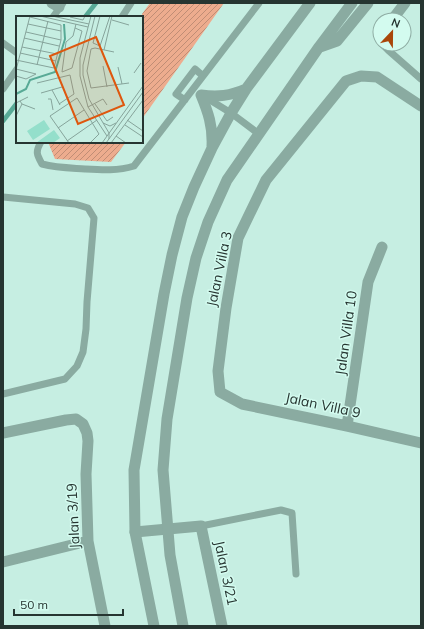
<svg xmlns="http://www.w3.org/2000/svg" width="424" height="629" viewBox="0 0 424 629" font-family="Mulish,sans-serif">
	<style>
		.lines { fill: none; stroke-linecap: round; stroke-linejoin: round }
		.stream { stroke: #58aa96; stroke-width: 4.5 }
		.building { fill: url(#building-hatch) }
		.service { stroke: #8aaba1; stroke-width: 7 }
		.minor { stroke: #8aaba1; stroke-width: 11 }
		.tertiary { stroke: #8aaba1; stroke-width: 11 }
		.labels { text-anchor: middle; stroke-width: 3; stroke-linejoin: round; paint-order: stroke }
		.street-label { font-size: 14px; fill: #263531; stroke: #d3fbef }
		.inset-river { fill: none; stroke: #58aa96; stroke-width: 2 }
		.inset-road { fill: none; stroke: #86a49b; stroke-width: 1 }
		.view { fill: #de570e; fill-opacity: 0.15; stroke: #de570e; stroke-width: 2 }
		.inset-edge { fill: none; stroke: #263531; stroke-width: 2 }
	</style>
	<defs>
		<pattern id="building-hatch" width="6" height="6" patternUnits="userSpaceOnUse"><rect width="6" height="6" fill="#edac8e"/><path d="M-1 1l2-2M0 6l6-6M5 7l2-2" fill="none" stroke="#c08d75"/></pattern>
	</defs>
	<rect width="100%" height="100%" fill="#c6eee2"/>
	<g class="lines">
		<!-- stream -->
		<path class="stream" d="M 85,17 L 96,3
			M 3,121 L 17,103"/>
	</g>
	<!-- building -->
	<path class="building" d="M 150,3 L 224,3 L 142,119 L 142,14 Z
		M 48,142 L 126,142 L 111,162 L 55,159 Z"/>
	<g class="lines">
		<!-- service -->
		<path class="service" d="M 53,17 L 63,3
			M 122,17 L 131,3
			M 3,43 L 17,53
			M 382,44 L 388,50 L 421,79
			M 3,89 L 17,69
			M 205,97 L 231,113 L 259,134
			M 185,100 L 176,94 L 195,69 L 203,76
			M 41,142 C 35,152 37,155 42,164 C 57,168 71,168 85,169 C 102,170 118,171 134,166 L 259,3
			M 3,197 L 75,204 L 88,208 L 94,218 L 87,302 L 86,329 L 83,352 L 77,366 L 65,379 L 3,394
			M 201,526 L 281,510 L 292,513 L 296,574"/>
		<!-- minor -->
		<path class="minor" d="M 52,3 L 59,7
			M 392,20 L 405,3
			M 421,106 L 377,77 L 361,76 L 346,81 L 266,180 L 238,238 L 226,308 L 218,371 L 220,392 L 242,404 L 347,426 L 421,443
			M 347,426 L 368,282 L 382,247
			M 3,433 L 66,420 L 76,419 L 83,424 L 87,433 L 88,441 L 86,474 L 88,541 L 105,626
			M 135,532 L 201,526 L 222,626
			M 3,562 L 88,541"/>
		<!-- tertiary -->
		<path class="tertiary" d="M 320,47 L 337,41 L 368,3
			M 212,146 C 213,126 208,112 201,95 C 218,97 230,96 246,89
			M 154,626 L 135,532 L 134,470 L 164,294 L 172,255 L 182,217 L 194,187 L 212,148 L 231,113 L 246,89 L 310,3
			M 183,626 L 170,555 L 163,470 L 167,419 L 187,298 L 196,258 L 208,222 L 227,180 L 319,47 L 352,3"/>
	</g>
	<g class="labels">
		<!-- street labels -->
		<g class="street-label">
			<text transform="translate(219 269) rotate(-78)" y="5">Jalan Villa 3</text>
			<text transform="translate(346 333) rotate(-82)" y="5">Jalan Villa 10</text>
			<text transform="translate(323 405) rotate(12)" y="5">Jalan Villa 9</text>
			<text transform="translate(73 516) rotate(-93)" y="5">Jalan 3/19</text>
			<text transform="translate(226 573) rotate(78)" y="5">Jalan 3/21</text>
		</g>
	</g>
	<!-- overview -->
	<g transform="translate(16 16)">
		<rect width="127" height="127" fill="#c6eee2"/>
		<path d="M 28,104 L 34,113 L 17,124 L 11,115 ZM 38,114 L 44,122 L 37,127 L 20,127 Z" fill="#94dfcb"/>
		<path class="inset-river" d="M 0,78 L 10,73 L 14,64 L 39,56 L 49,23 L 48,8"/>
		<path class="inset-road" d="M 24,0 L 72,11M 36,0 L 73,8M 75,0 L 64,42 L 64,60 L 72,91 L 91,120M 79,0 L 67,49 L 67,59 L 73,83 L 93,117 L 93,123M 84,0 L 77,27 L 84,30 L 94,0M 54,1 L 67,4 L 69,0M 96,4 L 113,9M 12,8 L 45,15M 59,12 L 66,15 L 56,52 L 46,56 L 50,26 L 57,20 L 60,8M 10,16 L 45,24M 8,22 L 43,30M 6,31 L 41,38M 88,34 L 96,0M 98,36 L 79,32 L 75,33 L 71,55 L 75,72 L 113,67M 4,37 L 40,45M 0,44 L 38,52 L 45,24 L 45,9 L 14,1M 21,49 L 32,5M 87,50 L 91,71M 102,51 L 106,68M 0,54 L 14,0M 118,57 L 125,47M 0,60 L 10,63 L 20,58 L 0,53M 21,67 L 54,59 L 58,78 L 43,88M 36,74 L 44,89M 25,77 L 46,71M 32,83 L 35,83 L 37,94M 0,87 L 12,81M 6,88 L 19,93M 79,88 L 91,105 L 97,101M 72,91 L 87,83 L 91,89M 0,100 L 6,88 L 4,85M 111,104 L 127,115M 87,107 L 94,110 L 100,107M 109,109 L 127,121M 42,112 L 68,94M 100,120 L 110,127M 51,125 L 81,104M 53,127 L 34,100 L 61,82 L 83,118 L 74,127M 86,127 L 127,70M 90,127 L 127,76M 95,127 L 127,84"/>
		<path class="view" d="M 80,21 L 108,89 L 62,108 L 34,40 Z"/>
		<rect width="127" height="127" class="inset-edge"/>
	</g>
	<!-- border -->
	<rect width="424" height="629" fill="none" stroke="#263531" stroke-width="8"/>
	<!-- north arrow -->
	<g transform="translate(392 32) rotate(22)"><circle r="19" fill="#d3fbef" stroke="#8eaca3"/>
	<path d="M0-3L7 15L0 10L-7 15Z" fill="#a9470a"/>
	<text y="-6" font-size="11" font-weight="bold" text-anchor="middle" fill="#263531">N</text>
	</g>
	<!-- scale -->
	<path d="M14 609v6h109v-6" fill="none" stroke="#263531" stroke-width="2"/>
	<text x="20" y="609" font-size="12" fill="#263531" stroke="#d3fbef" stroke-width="3" paint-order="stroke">50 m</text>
</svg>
